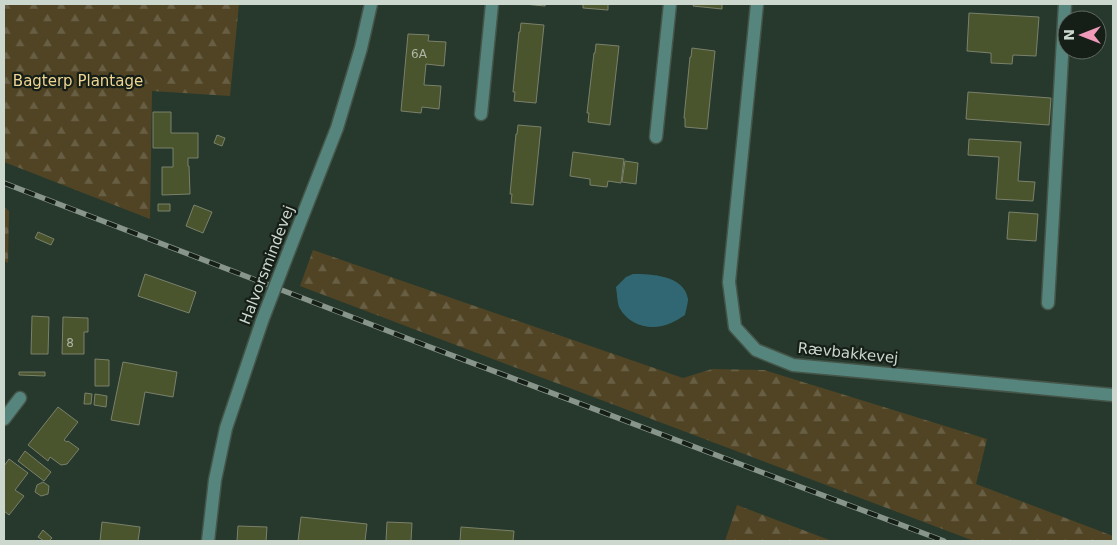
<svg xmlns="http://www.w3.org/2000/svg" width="1117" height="545" viewBox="0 0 1117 545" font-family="'DejaVu Sans',sans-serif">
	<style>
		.forest { fill: url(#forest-firs) }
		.water { fill: #316773 }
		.building { fill: #4a542d; stroke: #7a816b }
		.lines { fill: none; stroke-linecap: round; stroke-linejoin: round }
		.minor-casing { stroke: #455549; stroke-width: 15 }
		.minor { stroke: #55857d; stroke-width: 12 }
		.rail-casing { stroke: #87958a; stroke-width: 5.5 }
		.rail { stroke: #161e18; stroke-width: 4; stroke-dasharray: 11; stroke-linecap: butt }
		.minor-bridge-casing { stroke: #455549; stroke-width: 15; stroke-linecap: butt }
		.minor-bridge { stroke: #55857d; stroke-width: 12 }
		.labels { text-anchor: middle; stroke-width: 4.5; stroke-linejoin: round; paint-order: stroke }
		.number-label { font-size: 12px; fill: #acb6a6 }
		.park-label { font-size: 15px; fill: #eed592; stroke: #161e18 }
		.street-label { font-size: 15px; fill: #ccd7ce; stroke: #161e18 }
	</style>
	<defs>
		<pattern id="forest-firs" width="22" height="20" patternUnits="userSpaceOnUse" patternTransform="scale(1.25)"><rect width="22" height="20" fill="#504424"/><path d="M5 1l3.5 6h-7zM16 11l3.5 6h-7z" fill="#685e43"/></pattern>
	</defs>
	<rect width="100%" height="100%" fill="#27392c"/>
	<!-- forest -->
	<path class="forest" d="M 4,4 L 239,4 L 230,96 L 152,91 L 150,219 L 4,162 Z
		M 4,207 L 9,211 L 8,263 L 4,261 Z
		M 313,250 L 683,378 L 712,369 L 764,370 L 987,439 L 976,484 L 1113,536 L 1113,541 L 974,541 L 300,286 Z
		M 737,505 L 832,541 L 725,541 Z"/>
	<!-- water -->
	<path class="water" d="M 633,274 C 651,274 684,275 688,299 C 688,303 686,310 685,315 C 680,318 676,321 671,323 C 652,332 629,326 619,307 C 617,301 617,293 616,287 L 626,277 Z"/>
	<!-- building -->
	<path class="building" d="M 524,4 L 546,4 L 545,6 Z
		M 583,4 L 608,4 L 608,10 L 583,8 Z
		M 694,4 L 722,4 L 722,9 L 693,6 Z
		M 969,13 L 1039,17 L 1036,56 L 1013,55 L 1012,64 L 991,63 L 991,53 L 967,51 Z
		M 521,23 L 544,25 L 536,103 L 514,101 L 515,92 L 513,92 L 519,32 L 520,32 Z
		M 408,34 L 429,35 L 428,41 L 446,42 L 444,66 L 426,64 L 424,85 L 441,86 L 439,109 L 422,107 L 421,113 L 401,111 Z
		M 596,44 L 619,46 L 610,125 L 588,122 L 589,113 L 587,113 L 594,53 L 595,53 Z
		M 692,48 L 715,51 L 707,129 L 685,127 L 685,118 L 684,118 L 690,57 L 691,57 Z
		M 968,92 L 1051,98 L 1049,125 L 966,119 Z
		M 153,112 L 171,112 L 171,133 L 198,133 L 198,158 L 188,158 L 188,166 L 189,166 L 190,194 L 162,195 L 162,167 L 173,167 L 173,148 L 153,148 Z
		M 518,125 L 541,127 L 533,205 L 511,203 L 512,194 L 510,194 L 516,134 L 517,134 Z
		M 217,135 L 225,138 L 222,146 L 214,143 Z
		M 969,139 L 1021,142 L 1018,181 L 1035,182 L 1033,201 L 996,199 L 999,157 L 968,155 Z
		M 573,152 L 624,159 L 621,183 L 608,181 L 607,187 L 590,185 L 590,179 L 570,176 Z
		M 625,161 L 638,163 L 636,184 L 622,182 Z
		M 158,204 L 170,204 L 170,211 L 158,211 Z
		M 194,205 L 212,212 L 203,233 L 186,226 Z
		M 1009,212 L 1038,214 L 1036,241 L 1007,239 Z
		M 38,232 L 54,239 L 51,245 L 35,238 Z
		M 145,274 L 196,292 L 189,313 L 138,296 Z
		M 32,316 L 49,317 L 48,354 L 31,354 Z
		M 63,317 L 88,318 L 88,332 L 84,332 L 84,354 L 62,354 Z
		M 95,359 L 109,360 L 109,386 L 95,386 Z
		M 123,362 L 177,372 L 173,397 L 145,392 L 139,425 L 111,420 Z
		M 19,372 L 45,372 L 45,376 L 19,375 Z
		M 85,393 L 92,394 L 91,404 L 84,404 Z
		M 95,394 L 107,396 L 106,407 L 94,405 Z
		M 58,407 L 78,422 L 64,440 L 67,442 L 68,441 L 79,449 L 67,464 L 61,465 L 50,457 L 48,461 L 28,445 Z
		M 25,451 L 51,472 L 44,481 L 18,461 Z
		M 9,459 L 28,473 L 15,490 L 24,496 L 9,515 L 4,511 L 4,466 Z
		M 43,482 L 49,486 L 48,494 L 41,496 L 35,492 L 37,485 Z
		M 301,517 L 367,524 L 365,541 L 298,541 Z
		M 102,522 L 140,527 L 138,541 L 100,541 Z
		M 387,522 L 412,523 L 411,541 L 386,541 Z
		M 238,526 L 267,527 L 266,541 L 237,541 Z
		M 461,527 L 514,531 L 513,541 L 460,541 Z
		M 43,530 L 52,538 L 49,541 L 44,541 L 38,537 Z"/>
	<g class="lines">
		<!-- minor casing -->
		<g class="minor-casing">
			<path id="minor" d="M 757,4 L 729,282 L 735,327 L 756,350 L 793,365 L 1113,395
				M 481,114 L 492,4
				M 656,137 L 670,4
				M 290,248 L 337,128 L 361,48 L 371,4
				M 1048,303 L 1065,4
				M 4,419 L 20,398
				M 208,541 L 215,480 L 226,428 L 262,321"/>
		</g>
		<!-- minor -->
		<use href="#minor" class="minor"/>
		<!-- rail casing -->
		<g class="rail-casing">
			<path id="rail" d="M 4,183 L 414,341 L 944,541"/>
		</g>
		<!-- rail -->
		<use href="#rail" class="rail"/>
		<!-- minor-bridge casing -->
		<g class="minor-bridge-casing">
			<path id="minor-bridge" d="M 262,321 L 290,248"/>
		</g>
		<!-- minor-bridge -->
		<use href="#minor-bridge" class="minor-bridge"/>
	</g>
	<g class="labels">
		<!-- number labels -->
		<g class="number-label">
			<text x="419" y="58">6A</text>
			<text x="70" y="347">8</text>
		</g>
		<!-- park labels -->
		<g class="park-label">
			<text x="78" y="86">Bagterp Plantage</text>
		</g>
		<!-- street labels -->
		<g class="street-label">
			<text transform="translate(267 265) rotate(-69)" y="5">Halvorsmindevej</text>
			<text transform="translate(848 353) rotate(6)" y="5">Rævbakkevej</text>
		</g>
	</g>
	<!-- border -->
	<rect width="1117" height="545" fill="none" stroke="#ccd7ce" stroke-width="10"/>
	<!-- north arrow -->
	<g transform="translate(1082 35) rotate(270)"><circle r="24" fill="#161e18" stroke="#5f6861"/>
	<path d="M0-4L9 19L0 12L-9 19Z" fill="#ef9ab8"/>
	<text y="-8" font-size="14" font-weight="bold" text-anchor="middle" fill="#ccd7ce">N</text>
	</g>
</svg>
